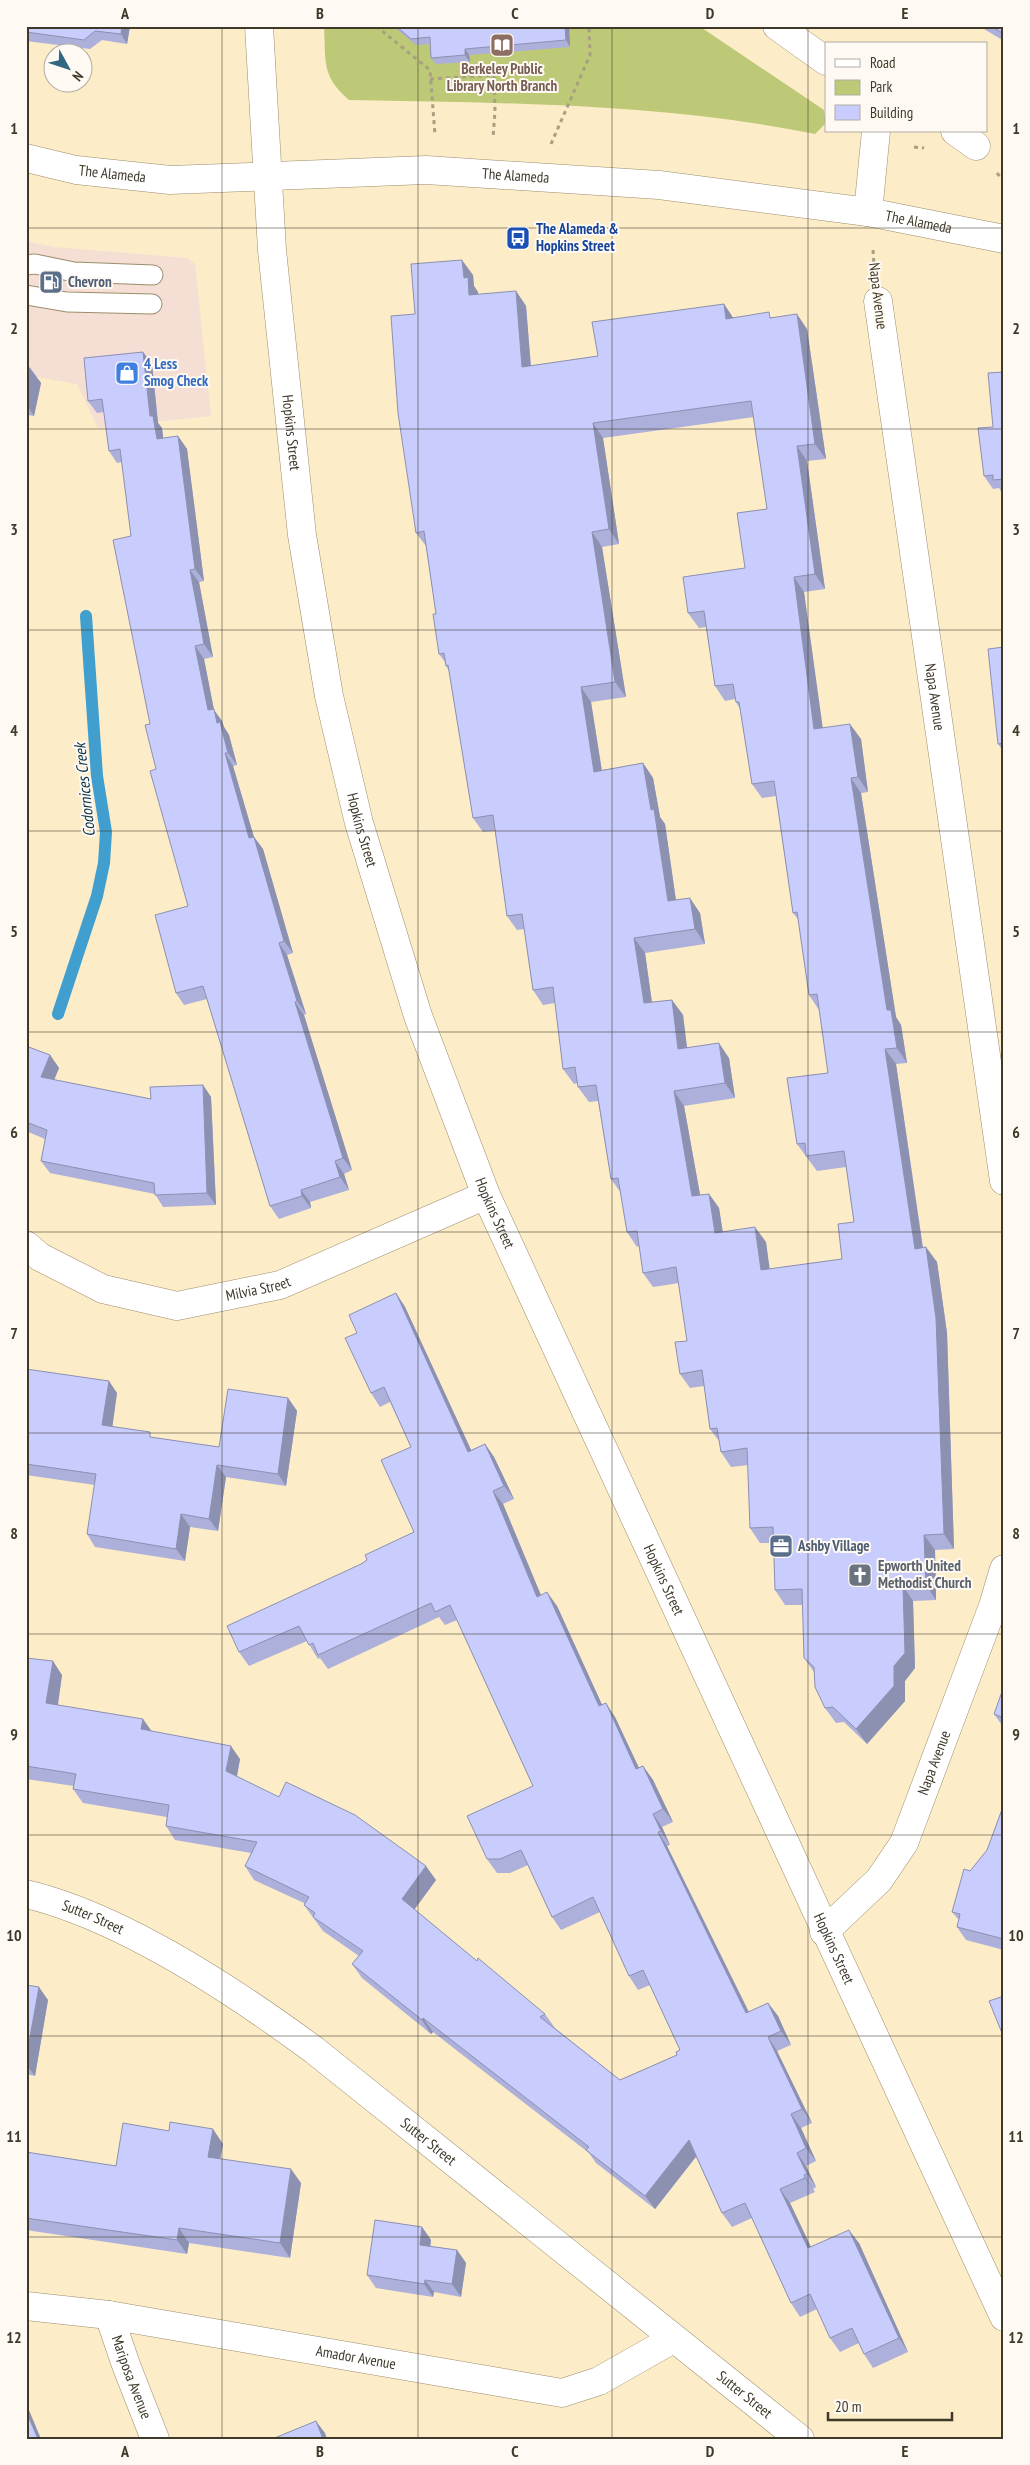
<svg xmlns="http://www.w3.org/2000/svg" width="1030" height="2465" viewBox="0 0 1030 2465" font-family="'PT Sans Narrow',sans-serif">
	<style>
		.commercial { fill: #f5ded3 }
		.green { fill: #bdc976 }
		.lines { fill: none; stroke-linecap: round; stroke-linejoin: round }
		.stream { stroke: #409fce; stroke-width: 12 }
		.lane-casing { stroke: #9c8d6c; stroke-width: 21 }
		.street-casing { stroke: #9c8d6c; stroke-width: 29 }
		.secondary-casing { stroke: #9c8d6c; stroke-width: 29 }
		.path { stroke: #aa9e83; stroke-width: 3; stroke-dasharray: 4 4; stroke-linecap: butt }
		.lane { stroke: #fff; stroke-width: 19 }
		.street { stroke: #fff; stroke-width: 28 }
		.secondary { stroke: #fff; stroke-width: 28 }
		.wall { fill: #acb0da; fill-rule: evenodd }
		.shaded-wall { fill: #8c90b1 }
		.building { fill: #c8cdfd; stroke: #8c90b1; fill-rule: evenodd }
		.grid { fill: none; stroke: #3f392a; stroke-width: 1; stroke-opacity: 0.55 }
		.labels { text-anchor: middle; stroke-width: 4; stroke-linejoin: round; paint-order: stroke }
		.education-label { font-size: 15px; font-weight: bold; fill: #785e54; stroke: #fefaf3 }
		.street-label { font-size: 15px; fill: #3f392a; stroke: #fefaf3 }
		.transit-label { font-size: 15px; font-weight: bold; fill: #164399; stroke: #fefaf3; text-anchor: start }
		.service-label { font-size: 15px; font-weight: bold; fill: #4e5e75; stroke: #fefaf3; text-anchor: start }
		.shop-label { font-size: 15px; font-weight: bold; fill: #366cbe; stroke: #fefaf3; text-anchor: start }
		.worship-label { font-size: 15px; font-weight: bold; fill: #5b616d; stroke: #fefaf3; text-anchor: start }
		.water-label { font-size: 16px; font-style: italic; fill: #063245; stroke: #fefaf3 }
		.neatline { fill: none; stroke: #3f392a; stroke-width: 2 }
		.grid-label { font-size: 16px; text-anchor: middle; font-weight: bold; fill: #3f392a }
	</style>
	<rect width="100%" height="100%" fill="#fcecc8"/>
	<!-- commercial -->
	<path class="commercial" d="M 26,241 L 53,247 L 187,258 L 195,264 L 211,416 L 98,428 L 77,384 L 26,375 Z"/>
	<!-- green -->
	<path class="green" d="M 324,26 L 699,26 L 824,110 L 826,123 L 815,134 C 662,103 505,103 349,100 C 321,76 326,61 324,26 Z"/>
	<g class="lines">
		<!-- stream -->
		<path class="stream" d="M 58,1014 L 97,896 L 104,863 L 106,832 L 97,776 L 86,616"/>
		<!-- lane casing -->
		<g class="lane-casing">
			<path id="lane" d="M 26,265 L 35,264 L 74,272 L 153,275
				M 26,295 L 67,302 L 152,304"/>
		</g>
		<!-- street casing -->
		<g class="street-casing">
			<g id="street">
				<path d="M 777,26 L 826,61"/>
				<path d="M 955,131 L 976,146"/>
				<path d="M 868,212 L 876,131"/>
				<path id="s1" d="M 878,301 L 1004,1181"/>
				<path id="s2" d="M 26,1245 L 40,1257 L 103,1289 L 177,1306 L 280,1285 L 486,1195"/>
				<path id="s3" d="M 824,1932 L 879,1880 L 904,1843 L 993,1606 L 1004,1569"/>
				<path id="s4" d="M 26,2306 L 109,2315 L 562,2393 L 599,2381 L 673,2339"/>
				<path id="s5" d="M 109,2315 L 126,2365 L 155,2439"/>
			</g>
		</g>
		<!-- secondary casing -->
		<g class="secondary-casing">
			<g id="secondary">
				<path id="s6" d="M 259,26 L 272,250 L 302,535 L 329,696 L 359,823 L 418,1016 L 486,1195 L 1004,2317"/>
				<path id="s7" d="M 26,158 L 76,170 L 170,180 L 426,170 L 659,185 L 868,212 L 1004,239"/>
				<path id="s8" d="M 26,1894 C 123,1917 234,1991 314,2050 L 800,2439"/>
			</g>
		</g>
		<!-- path -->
		<path class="path" d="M 376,26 L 430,70 L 435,135
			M 430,79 L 494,75 L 495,111 L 493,138
			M 551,144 L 590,55 L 589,26
			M 914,147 L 924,148
			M 997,173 L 1004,182
			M 873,250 L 874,266"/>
		<!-- lane -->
		<use href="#lane" class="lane"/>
		<!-- street -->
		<use href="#street" class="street"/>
		<!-- secondary -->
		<use href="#secondary" class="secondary"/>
	</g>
	<!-- wall -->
	<path class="wall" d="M 26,26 L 130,26 L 127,44 L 102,40 L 90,49 L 26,41 Z
		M 393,26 L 569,26 L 570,47 L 469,55 L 470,62 L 436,64 L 431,58 L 430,44 L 416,45 Z
		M 979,26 L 1004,26 L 1004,41 Z
		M 473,275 L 474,286 L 478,292 L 478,295 L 516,291 L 526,306 L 531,366 L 598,356 L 724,304 L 733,318 L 773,317 L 807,329 L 826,459 L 807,461 L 825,589 L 804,592 L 822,728 L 861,739 L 868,792 L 861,793 L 896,1017 L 901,1025 L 907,1063 L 896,1064 L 923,1247 L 937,1262 L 947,1333 L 954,1549 L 935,1550 L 936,1600 L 913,1601 L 915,1668 L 905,1681 L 905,1701 L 867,1744 L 844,1722 L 836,1723 L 825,1708 L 814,1672 L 804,1658 L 803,1605 L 785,1605 L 775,1590 L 774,1543 L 760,1543 L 750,1528 L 748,1465 L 731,1467 L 721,1452 L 719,1441 L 710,1429 L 704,1386 L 690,1388 L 680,1374 L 687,1341 L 679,1283 L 653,1287 L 643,1273 L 639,1246 L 637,1247 L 627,1232 L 621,1193 L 611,1179 L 598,1101 L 589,1102 L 578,1087 L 578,1083 L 574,1084 L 563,1069 L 555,1003 L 543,1005 L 533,990 L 524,929 L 517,930 L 507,916 L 495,831 L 483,832 L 473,818 L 449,671 L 446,666 L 445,662 L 439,654 L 436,614 L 426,546 L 416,533 L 415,314 ZM 754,417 L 767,509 L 745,568 L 688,613 L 699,628 L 706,627 L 715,686 L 725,701 L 735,699 L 736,702 L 740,709 L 752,784 L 762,798 L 776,796 L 793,913 L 798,919 L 809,995 L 819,1010 L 828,1073 L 797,1144 L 817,1171 L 846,1167 L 854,1222 L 842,1259 L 769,1269 L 766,1242 L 723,1232 L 719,1208 L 709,1194 L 700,1195 L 684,1106 L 735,1098 L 729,1058 L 687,1048 L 683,1015 L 672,1000 L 652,1002 L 645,953 L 705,944 L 700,913 L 676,900 L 665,824 L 660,817 L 653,778 L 643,763 L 602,770 L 591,702 L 626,697 L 602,547 L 619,544 L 603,438 Z
		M 143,352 L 152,364 L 158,423 L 162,428 L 163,438 L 178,436 L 187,449 L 204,581 L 199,582 L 213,657 L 204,659 L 214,710 L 222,721 L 224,727 L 229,735 L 237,765 L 233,766 L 254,837 L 263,849 L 293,953 L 287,955 L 306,1014 L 304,1015 L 352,1170 L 344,1174 L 349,1190 L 310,1202 L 311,1208 L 279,1219 L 270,1206 L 207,999 L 184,1005 L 176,993 L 188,906 L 156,769 L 150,724 L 131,536 L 122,462 L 117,463 L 109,451 L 104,412 L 97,413 L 88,401 Z
		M 26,368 L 30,368 L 41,383 L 34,416 L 28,415 L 26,427 Z
		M 1004,372 L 1004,493 L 1002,493 L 999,488 L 993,489 L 984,476 Z
		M 1004,647 L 1004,752 L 998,744 Z
		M 26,1046 L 50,1055 L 59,1068 L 54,1080 L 151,1099 L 203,1085 L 211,1097 L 216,1205 L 163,1207 L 155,1194 L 50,1173 L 41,1161 L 45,1139 L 26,1131 Z
		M 396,1293 L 405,1307 L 471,1450 L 485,1444 L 494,1457 L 514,1499 L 503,1504 L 541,1595 L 557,1606 L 602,1705 L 615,1717 L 639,1768 L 643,1766 L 653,1780 L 673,1822 L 662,1827 L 670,1845 L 667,1846 L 749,2012 L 768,2003 L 778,2016 L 791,2045 L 777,2051 L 812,2123 L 801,2128 L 816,2161 L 806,2166 L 816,2187 L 813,2189 L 815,2192 L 790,2203 L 811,2247 L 859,2243 L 908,2352 L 873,2368 L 864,2354 L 859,2343 L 840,2352 L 830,2338 L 817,2309 L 800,2317 L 791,2303 L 752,2218 L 732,2227 L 722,2213 L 696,2157 L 655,2209 L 596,2163 L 589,2153 L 433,2032 L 431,2034 L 362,1978 L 352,1964 L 359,1956 L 323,1931 L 304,1905 L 304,1903 L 254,1880 L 245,1866 L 251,1853 L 175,1840 L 166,1826 L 167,1817 L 83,1803 L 73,1789 L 74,1786 L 26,1779 L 26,1658 L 62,1675 L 58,1705 L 151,1731 L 240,1759 L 237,1777 L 436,1880 L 414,1909 L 477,1961 L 545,2014 L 555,2028 L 620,2080 L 677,2055 L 680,2050 L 650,1985 L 638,1990 L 629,1976 L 600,1912 L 561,1930 L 552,1917 L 528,1865 L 510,1873 L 497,1873 L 487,1859 L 533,1786 L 457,1620 L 445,1625 L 439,1617 L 328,1669 L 320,1658 L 318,1659 L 307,1641 L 249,1666 L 239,1652 L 361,1564 L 414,1532 L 411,1447 L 390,1402 L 380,1407 L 371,1393 L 357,1333 Z
		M 26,1369 L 117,1393 L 112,1426 L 154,1438 L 219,1447 L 288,1398 L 297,1411 L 286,1486 L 226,1477 L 218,1531 L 190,1527 L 185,1561 L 95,1547 L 87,1534 L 95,1485 L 26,1475 Z
		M 1004,1686 L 1004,1728 L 994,1714 Z
		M 1004,1804 L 1004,1950 L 966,1940 L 957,1927 L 959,1920 L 952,1912 L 970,1871 L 987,1850 Z
		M 26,1985 L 48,2000 L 35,2076 L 26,2074 Z
		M 223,2144 L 220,2159 L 301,2183 L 290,2258 L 189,2243 L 187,2254 L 26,2230 L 26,2152 L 116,2166 Z
		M 422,2227 L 431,2240 L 430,2246 L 457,2250 L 466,2263 L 461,2297 L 434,2292 L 433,2297 L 376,2288 L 367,2275 Z"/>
	<!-- shaded-wall -->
	<path class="shaded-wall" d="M 122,26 L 130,26 L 127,44 L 121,34 Z
		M 565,26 L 569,26 L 570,47 L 566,40 Z
		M 465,49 L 469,55 L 470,62 L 465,55 Z
		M 462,260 L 473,275 L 474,286 L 478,292 L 479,310 L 469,295 L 464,278 Z
		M 516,291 L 526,306 L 532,382 L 522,367 Z
		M 724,304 L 734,319 L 726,319 Z
		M 797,314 L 807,329 L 826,459 L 815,444 Z
		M 143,352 L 152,364 L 158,423 L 162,428 L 165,452 L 157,439 L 150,416 Z
		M 30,368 L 41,383 L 34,416 L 26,404 L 26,390 Z
		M 26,412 L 28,415 L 26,427 Z
		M 593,423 L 603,438 L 619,544 L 609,529 Z
		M 178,436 L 187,449 L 204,581 L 195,569 Z
		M 797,446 L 807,461 L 825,589 L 815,574 Z
		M 592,532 L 602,547 L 626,697 L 615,682 Z
		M 190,570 L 199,582 L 213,657 L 204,644 Z
		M 794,577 L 804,592 L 825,744 L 814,729 Z
		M 195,646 L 204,659 L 214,710 L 222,721 L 224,727 L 229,735 L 237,765 L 228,753 L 208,710 Z
		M 581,687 L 591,702 L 604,786 L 594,772 Z
		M 850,724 L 861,739 L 868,792 L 858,777 Z
		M 225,753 L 233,766 L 258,851 L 249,838 Z
		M 643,763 L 653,778 L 660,817 L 665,824 L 678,915 L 668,901 Z
		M 851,778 L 861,793 L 896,1017 L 901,1025 L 907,1063 L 897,1048 L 887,1010 Z
		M 254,837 L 263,849 L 293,953 L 284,941 Z
		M 690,898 L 700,913 L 705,944 L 695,929 Z
		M 634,938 L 645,953 L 654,1018 L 644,1003 Z
		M 279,943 L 287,955 L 306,1014 L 297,1001 Z
		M 672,1000 L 683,1015 L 689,1064 L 678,1049 Z
		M 295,1002 L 304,1015 L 352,1170 L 343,1158 Z
		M 719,1043 L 729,1058 L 735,1098 L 725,1083 Z
		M 885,1049 L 896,1064 L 925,1264 L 915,1249 Z
		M 50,1055 L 59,1068 L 50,1090 L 41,1077 Z
		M 203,1085 L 211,1097 L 216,1205 L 207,1193 Z
		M 674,1091 L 684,1106 L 703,1211 L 692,1196 Z
		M 335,1161 L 344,1174 L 349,1190 L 340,1177 Z
		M 301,1190 L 310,1202 L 311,1208 L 302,1196 Z
		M 709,1194 L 719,1208 L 725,1248 L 715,1233 Z
		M 755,1227 L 766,1242 L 772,1285 L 761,1270 Z
		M 926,1247 L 937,1262 L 947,1333 L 954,1549 L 944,1534 Z
		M 396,1293 L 405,1307 L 478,1465 L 468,1452 Z
		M 109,1381 L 117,1393 L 111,1437 L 102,1425 Z
		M 288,1398 L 297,1411 L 286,1486 L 278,1474 Z
		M 485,1444 L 494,1457 L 514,1499 L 504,1486 Z
		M 217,1465 L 226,1477 L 218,1531 L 209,1519 Z
		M 493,1491 L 503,1504 L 547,1610 L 537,1597 Z
		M 181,1514 L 190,1527 L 185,1561 L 176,1549 Z
		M 924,1535 L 935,1550 L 936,1600 L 926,1585 Z
		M 903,1586 L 913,1601 L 915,1668 L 905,1681 L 905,1701 L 867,1744 L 856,1729 L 894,1666 Z
		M 547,1592 L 557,1606 L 609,1720 L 599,1706 Z
		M 53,1661 L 62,1675 L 56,1717 L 46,1703 Z
		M 606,1703 L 615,1717 L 646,1783 L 636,1769 Z
		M 143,1719 L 153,1733 L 141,1729 Z
		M 231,1746 L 240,1759 L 235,1785 L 226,1771 Z
		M 643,1766 L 653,1780 L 673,1822 L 663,1809 Z
		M 653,1814 L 662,1827 L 670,1845 L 661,1831 Z
		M 658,1832 L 667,1846 L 756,2027 L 746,2013 Z
		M 426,1866 L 436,1880 L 412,1913 L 402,1899 Z
		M 39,1987 L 48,2000 L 35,2076 L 26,2064 L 26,2059 Z
		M 768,2003 L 778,2016 L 791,2045 L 781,2031 Z
		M 423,2018 L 433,2032 L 431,2034 L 422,2020 Z
		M 768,2037 L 777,2051 L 812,2123 L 802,2109 Z
		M 791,2114 L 801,2128 L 816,2161 L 806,2148 Z
		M 213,2129 L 223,2144 L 218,2171 L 208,2157 Z
		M 689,2140 L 698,2154 L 655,2209 L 645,2196 Z
		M 797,2153 L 806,2166 L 816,2187 L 807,2174 Z
		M 291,2169 L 301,2183 L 290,2258 L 280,2243 Z
		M 804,2175 L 813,2189 L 815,2192 L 805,2178 Z
		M 780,2189 L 790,2203 L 818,2262 L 808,2248 Z
		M 422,2227 L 431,2240 L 429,2258 L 420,2245 Z
		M 179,2228 L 189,2243 L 187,2254 L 177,2240 Z
		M 849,2230 L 859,2243 L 908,2352 L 899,2338 Z
		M 457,2250 L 466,2263 L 461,2297 L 452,2284 Z
		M 425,2280 L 434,2292 L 433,2297 L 424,2284 Z
		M 26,2403 L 41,2439 L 38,2439 L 26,2411 Z
		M 316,2421 L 325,2433 L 327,2439 L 323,2439 Z"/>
	<!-- building -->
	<path class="building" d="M 26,26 L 122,26 L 121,34 L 95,31 L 84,40 L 26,32 Z
		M 396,26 L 565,26 L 566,40 L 465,49 L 465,55 L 431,58 L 430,37 L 411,39 Z
		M 991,26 L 1004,26 L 1004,34 Z
		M 462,260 L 464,278 L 468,277 L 469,295 L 516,291 L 522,367 L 598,356 L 592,322 L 724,304 L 726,319 L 769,312 L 770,318 L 797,314 L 815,444 L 797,446 L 815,574 L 794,577 L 814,729 L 850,724 L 858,777 L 851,778 L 887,1010 L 891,1010 L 897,1048 L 885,1049 L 915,1249 L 926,1247 L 936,1318 L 944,1534 L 924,1535 L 926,1585 L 903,1586 L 905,1653 L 894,1666 L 894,1686 L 856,1729 L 833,1707 L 825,1708 L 815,1687 L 814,1667 L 804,1658 L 802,1589 L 775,1590 L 773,1527 L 750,1528 L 747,1448 L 721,1452 L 717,1428 L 710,1429 L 702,1370 L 680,1374 L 675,1342 L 687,1341 L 676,1267 L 643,1273 L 637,1231 L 627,1232 L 618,1178 L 611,1179 L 596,1085 L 578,1087 L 575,1067 L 563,1069 L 553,987 L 533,990 L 522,914 L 507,916 L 493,815 L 473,818 L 448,665 L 446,666 L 444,653 L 439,654 L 433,614 L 436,614 L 424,531 L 416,533 L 398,413 L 391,316 L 415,314 L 411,264 ZM 751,401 L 767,509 L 737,513 L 745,568 L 683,577 L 688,613 L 704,611 L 715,686 L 733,684 L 736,702 L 739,702 L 752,784 L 774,781 L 793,913 L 797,912 L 809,995 L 817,994 L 828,1073 L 787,1078 L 797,1144 L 805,1143 L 806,1156 L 844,1151 L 854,1222 L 838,1224 L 842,1259 L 761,1270 L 755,1227 L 715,1233 L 709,1194 L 692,1196 L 674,1091 L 725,1083 L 719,1043 L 678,1049 L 672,1000 L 644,1003 L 634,938 L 695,929 L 690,898 L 668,901 L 654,809 L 651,810 L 643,763 L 594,772 L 581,687 L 615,682 L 592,532 L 609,529 L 593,423 Z
		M 143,352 L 150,416 L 153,416 L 157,439 L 178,436 L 195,569 L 190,570 L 204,644 L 195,646 L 208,710 L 214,709 L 217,723 L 220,722 L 228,753 L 225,753 L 249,838 L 254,837 L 284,941 L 279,943 L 297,1001 L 295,1002 L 343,1158 L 335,1161 L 340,1177 L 301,1190 L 302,1196 L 270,1206 L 203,986 L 176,993 L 155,915 L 188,906 L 150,771 L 156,769 L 145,725 L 150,724 L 113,540 L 131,536 L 120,449 L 109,451 L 102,399 L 88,401 L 84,358 Z
		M 26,368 L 30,368 L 26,390 Z
		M 1004,372 L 1004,479 L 993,480 L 993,475 L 984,476 L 978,428 L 993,427 L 988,373 Z
		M 1004,647 L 1004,743 L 998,744 L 988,649 Z
		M 26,1046 L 50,1055 L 41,1077 L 151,1099 L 150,1087 L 203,1085 L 207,1193 L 155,1195 L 154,1183 L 41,1161 L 47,1130 L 26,1122 Z
		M 396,1293 L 468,1452 L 485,1444 L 504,1486 L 493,1491 L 537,1597 L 547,1592 L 599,1706 L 606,1703 L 636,1769 L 643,1766 L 663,1809 L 653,1814 L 661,1831 L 658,1832 L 746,2013 L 768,2003 L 781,2031 L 768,2037 L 802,2109 L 791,2114 L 806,2148 L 797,2153 L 807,2174 L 804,2175 L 805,2178 L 780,2189 L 808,2248 L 849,2230 L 899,2338 L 864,2354 L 852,2328 L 830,2338 L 810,2294 L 791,2303 L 745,2203 L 722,2213 L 689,2140 L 645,2196 L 586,2150 L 589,2147 L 423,2018 L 422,2020 L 352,1964 L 363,1951 L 313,1917 L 315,1913 L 304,1905 L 309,1897 L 245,1866 L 257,1842 L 166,1826 L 169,1805 L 73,1789 L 76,1774 L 26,1766 L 26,1658 L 53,1661 L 46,1703 L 143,1719 L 141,1729 L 231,1746 L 226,1771 L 279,1797 L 286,1782 L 355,1815 L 426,1866 L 402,1899 L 477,1961 L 478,1958 L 545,2014 L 540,2017 L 620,2080 L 677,2055 L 676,2052 L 680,2050 L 643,1970 L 629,1976 L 593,1897 L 552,1917 L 521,1850 L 500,1859 L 487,1859 L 467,1816 L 533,1786 L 450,1605 L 435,1612 L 431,1603 L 318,1655 L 313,1643 L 309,1645 L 299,1626 L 239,1652 L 227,1626 L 361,1564 L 367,1560 L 365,1555 L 414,1532 L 381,1460 L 411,1447 L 384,1387 L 371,1393 L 345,1338 L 357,1333 L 349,1315 Z
		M 26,1369 L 109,1381 L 102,1425 L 150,1432 L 150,1437 L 219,1447 L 228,1389 L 288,1398 L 278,1474 L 217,1465 L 209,1519 L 181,1514 L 176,1549 L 87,1534 L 96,1474 L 26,1464 Z
		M 1004,1686 L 1004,1718 L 994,1714 Z
		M 1004,1804 L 1004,1939 L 957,1927 L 960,1914 L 952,1912 L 964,1869 L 970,1871 L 987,1850 Z
		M 26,1985 L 39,1987 L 26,2059 Z
		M 1004,1996 L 1004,2038 L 989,2001 Z
		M 170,2122 L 213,2129 L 208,2157 L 291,2169 L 280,2243 L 179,2228 L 177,2240 L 26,2218 L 26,2152 L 116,2166 L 123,2123 L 169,2131 Z
		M 375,2220 L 422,2227 L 420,2245 L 457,2250 L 452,2284 L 425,2280 L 424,2284 L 367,2275 Z
		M 26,2411 L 38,2439 L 26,2439 Z
		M 316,2421 L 323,2439 L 272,2439 Z"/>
	<!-- grid -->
	<path class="grid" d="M 222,26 L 222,2439M 418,26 L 418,2439M 612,26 L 612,2439M 808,26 L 808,2439M 26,228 L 1004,228M 26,429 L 1004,429M 26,630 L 1004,630M 26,831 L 1004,831M 26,1032 L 1004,1032M 26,1232 L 1004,1232M 26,1433 L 1004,1433M 26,1634 L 1004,1634M 26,1835 L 1004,1835M 26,2036 L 1004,2036M 26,2237 L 1004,2237"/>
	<!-- icons -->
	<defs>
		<g id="library-square" transform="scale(1.25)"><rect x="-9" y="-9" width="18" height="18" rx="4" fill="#8d6e63" stroke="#fefaf3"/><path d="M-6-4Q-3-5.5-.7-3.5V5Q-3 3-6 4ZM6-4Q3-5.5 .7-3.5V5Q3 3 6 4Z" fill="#fff"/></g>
		<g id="bus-square" transform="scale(1.25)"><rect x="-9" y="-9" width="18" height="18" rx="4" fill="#1a4fb4" stroke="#fefaf3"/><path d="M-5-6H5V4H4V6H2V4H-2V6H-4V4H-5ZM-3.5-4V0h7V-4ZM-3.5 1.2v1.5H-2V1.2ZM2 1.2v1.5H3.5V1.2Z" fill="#fff"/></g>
		<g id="fuel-square" transform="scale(1.25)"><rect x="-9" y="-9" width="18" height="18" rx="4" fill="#5c6f8a" stroke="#fefaf3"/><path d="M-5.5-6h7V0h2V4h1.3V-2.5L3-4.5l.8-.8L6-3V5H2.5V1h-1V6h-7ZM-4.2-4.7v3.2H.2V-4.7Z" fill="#fff"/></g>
		<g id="shop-square" transform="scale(1.25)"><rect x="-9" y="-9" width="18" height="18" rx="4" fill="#3f7fe0" stroke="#fefaf3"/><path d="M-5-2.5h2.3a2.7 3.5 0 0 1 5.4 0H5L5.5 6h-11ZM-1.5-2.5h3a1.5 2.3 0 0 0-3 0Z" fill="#fff"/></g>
		<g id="office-square" transform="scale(1.25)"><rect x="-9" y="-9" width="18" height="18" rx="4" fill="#5c6f8a" stroke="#fefaf3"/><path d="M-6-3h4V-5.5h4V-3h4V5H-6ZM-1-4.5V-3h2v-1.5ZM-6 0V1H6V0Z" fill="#fff"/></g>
		<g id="church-square" transform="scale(1.25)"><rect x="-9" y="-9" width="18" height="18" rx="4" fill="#6b7280" stroke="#fefaf3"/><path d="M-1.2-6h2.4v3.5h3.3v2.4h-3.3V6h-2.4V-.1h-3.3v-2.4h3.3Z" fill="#fff"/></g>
	</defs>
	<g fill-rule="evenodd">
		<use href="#library-square" x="502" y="45"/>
		<use href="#bus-square" x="518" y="238"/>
		<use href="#fuel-square" x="51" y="282"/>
		<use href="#shop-square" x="127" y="373"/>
		<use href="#office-square" x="781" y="1546"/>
		<use href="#church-square" x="860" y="1575"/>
	</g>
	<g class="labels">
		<!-- education labels -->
		<g class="education-label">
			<text x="502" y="74">Berkeley Public<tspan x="502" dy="17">Library North Branch</tspan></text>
		</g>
		<!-- street labels -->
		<g class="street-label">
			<text dy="5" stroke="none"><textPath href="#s7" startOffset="88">The Alameda</textPath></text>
			<text dy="5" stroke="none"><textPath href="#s7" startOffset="492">The Alameda</textPath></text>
			<text dy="5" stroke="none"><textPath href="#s7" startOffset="898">The Alameda</textPath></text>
			<text transform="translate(878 296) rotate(83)" y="5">Napa Avenue</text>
			<text dy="5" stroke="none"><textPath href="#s6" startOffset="408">Hopkins Street</textPath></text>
			<text dy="5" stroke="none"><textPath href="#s1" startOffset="400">Napa Avenue</textPath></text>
			<text dy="5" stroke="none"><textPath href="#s6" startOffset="812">Hopkins Street</textPath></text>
			<text dy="5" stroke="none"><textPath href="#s6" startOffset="1218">Hopkins Street</textPath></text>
			<text dy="5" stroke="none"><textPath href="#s2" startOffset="248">Milvia Street</textPath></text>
			<text dy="5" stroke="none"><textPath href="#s6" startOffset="1622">Hopkins Street</textPath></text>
			<text dy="5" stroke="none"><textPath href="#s3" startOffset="206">Napa Avenue</textPath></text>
			<text dy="5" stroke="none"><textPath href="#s8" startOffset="71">Sutter Street</textPath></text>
			<text dy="5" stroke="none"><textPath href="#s6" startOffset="2028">Hopkins Street</textPath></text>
			<text dy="5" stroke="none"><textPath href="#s8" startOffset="476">Sutter Street</textPath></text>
			<text dy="5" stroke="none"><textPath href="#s4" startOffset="334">Amador Avenue</textPath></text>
			<text dy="5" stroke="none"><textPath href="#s5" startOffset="66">Mariposa Avenue</textPath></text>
			<text dy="5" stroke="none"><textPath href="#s8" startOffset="881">Sutter Street</textPath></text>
		</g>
		<!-- transit labels -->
		<g class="transit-label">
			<text x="536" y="234">The Alameda &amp;<tspan x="536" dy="17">Hopkins Street</tspan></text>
		</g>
		<!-- service labels -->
		<g class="service-label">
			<text x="68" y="287">Chevron</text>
			<text x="798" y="1551">Ashby Village</text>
		</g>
		<!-- shop labels -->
		<g class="shop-label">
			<text x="144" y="369">4 Less<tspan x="144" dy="17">Smog Check</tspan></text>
		</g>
		<!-- worship labels -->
		<g class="worship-label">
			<text x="878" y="1571">Epworth United<tspan x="878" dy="17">Methodist Church</tspan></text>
		</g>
		<!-- water labels -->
		<g class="water-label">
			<text transform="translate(84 790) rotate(-96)" y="6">Codornices Creek</text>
		</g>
	</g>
	<!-- border -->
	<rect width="1030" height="2465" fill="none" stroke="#fefaf3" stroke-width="55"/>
	<!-- legend -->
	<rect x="825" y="42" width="162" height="90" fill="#fefaf3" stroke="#b2ada3"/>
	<rect x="835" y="59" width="25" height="8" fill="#ffffff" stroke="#b2ada3"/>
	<text x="870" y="68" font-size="15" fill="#3f392a">Road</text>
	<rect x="835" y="80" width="25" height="15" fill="#bdc976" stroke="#b2ada3"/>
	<text x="870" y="92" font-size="15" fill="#3f392a">Park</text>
	<rect x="835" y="105" width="25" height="15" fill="#c8cdfd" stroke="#b2ada3"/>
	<text x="870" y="118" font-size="15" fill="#3f392a">Building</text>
	<!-- north arrow -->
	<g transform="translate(68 68) rotate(130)"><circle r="24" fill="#fefaf3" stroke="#b2ada3"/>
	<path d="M0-4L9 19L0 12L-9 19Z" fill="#326783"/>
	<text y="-8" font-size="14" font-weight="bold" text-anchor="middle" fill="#3f392a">N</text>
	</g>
	<!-- scale -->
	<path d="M828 2412v8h124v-8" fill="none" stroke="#3f392a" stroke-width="2.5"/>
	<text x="835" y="2412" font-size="15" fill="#3f392a" stroke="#fefaf3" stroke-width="4" paint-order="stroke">20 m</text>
	<rect x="28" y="28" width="974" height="2410" class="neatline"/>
	<g class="grid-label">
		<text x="125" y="19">A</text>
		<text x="320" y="19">B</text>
		<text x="515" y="19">C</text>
		<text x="710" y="19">D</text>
		<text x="905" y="19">E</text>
		<text x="14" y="134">1</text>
		<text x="1016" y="134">1</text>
		<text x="14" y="334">2</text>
		<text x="1016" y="334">2</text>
		<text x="14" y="535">3</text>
		<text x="1016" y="535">3</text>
		<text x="14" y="736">4</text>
		<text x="1016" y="736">4</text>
		<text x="14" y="937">5</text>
		<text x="1016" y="937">5</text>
		<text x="14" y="1138">6</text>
		<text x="1016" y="1138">6</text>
		<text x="14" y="1339">7</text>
		<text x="1016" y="1339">7</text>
		<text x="14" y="1539">8</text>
		<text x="1016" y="1539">8</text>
		<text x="14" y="1740">9</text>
		<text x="1016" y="1740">9</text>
		<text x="14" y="1941">10</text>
		<text x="1016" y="1941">10</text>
		<text x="14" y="2142">11</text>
		<text x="1016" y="2142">11</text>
		<text x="14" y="2343">12</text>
		<text x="1016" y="2343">12</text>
		<text x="125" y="2457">A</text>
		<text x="320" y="2457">B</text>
		<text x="515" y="2457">C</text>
		<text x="710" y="2457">D</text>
		<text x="905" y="2457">E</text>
	</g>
</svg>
